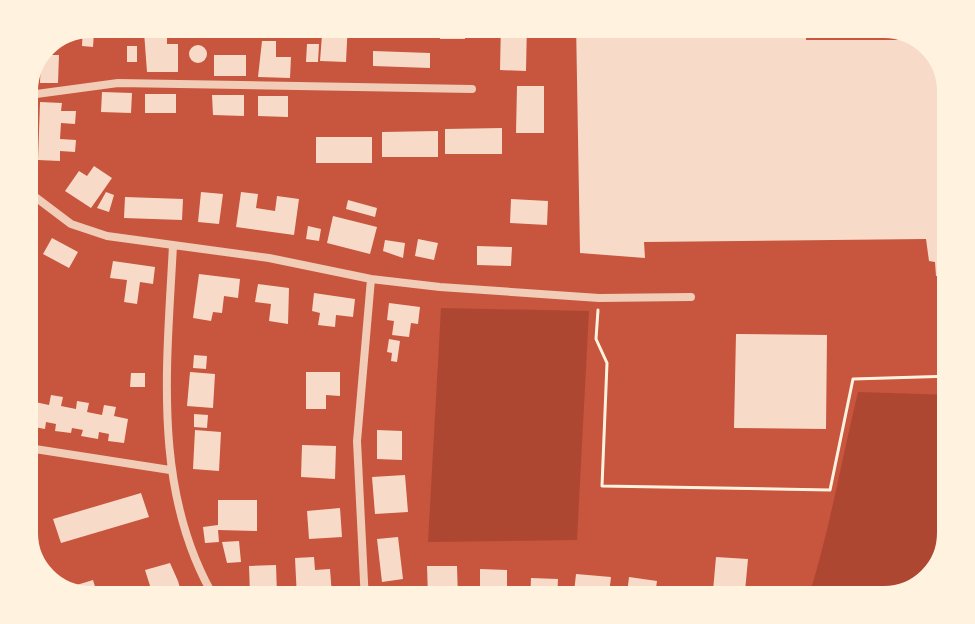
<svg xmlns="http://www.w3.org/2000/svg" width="975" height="624" viewBox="0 0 975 624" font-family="'Zilla Slab',serif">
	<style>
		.green { fill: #ae4732 }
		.building { fill: #f7dbc8 }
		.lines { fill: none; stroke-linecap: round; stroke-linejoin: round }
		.path { stroke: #fff3e0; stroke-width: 3 }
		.minor { stroke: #f1ccb7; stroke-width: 8 }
		.rim { fill: none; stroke: #fff3e0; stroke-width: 4 }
	</style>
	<rect width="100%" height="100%" fill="#c8553d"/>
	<!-- green -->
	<path class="green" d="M 441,308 L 589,311 L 577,540 L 428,542 Z
		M 858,392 L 953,395 L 953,533 L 942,571 L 884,602 L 807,602 C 829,534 841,462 858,392 Z"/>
	<!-- building -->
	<path class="building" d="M 91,22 L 108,22 L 107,33 L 94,32 L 93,47 L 82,46 L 83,25 Z
		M 323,22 L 348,22 L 346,62 L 320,61 Z
		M 440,22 L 465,22 L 465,39 L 440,39 Z
		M 501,22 L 527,22 L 526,71 L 500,70 Z
		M 576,22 L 806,22 L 806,40 L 926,40 L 953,87 L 953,276 L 936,276 L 935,262 L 929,261 L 926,239 L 644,242 L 645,258 L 580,253 Z
		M 144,32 L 167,32 L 167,44 L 178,44 L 178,72 L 147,72 Z
		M 262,41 L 276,41 L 276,57 L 291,57 L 290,78 L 258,77 Z
		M 307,44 L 319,44 L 318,62 L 306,62 Z
		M189 54a9 9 0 1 1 18 0a9 9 0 1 1-18 0Z
		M 127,46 L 137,46 L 137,62 L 127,62 Z
		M 373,51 L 430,53 L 430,68 L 373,66 Z
		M 41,55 L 59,55 L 58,83 L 40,83 Z
		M 214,55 L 246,55 L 246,76 L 214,76 Z
		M 517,86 L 544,86 L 544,133 L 516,133 Z
		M 102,92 L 132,93 L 131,113 L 101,112 Z
		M 145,94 L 176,94 L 176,113 L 145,113 Z
		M 212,95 L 244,95 L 244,116 L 213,115 Z
		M 258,96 L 288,96 L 288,117 L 258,116 Z
		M 40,102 L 62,103 L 61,111 L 76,111 L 75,124 L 61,123 L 60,139 L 76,140 L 75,152 L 60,151 L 60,161 L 38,160 Z
		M 502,128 L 502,154 L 445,154 L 445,129 Z
		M 438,131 L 438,157 L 382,157 L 382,132 Z
		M 316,137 L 372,137 L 372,163 L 316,163 Z
		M 94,166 L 112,178 L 91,208 L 65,191 L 79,171 L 87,176 Z
		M 106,192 L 114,195 L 109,212 L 97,208 Z
		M 201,192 L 223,194 L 219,224 L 198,222 Z
		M 241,192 L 258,194 L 256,208 L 275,211 L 277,196 L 299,199 L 294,235 L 236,227 Z
		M 125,197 L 183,199 L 182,220 L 124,218 Z
		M 511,199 L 548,201 L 547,225 L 510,223 Z
		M 348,200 L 377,208 L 375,217 L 346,209 Z
		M 22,216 L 37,227 L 25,242 L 22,239 Z
		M 333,216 L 377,227 L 370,254 L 327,243 Z
		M 308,226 L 321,229 L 319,241 L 306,239 Z
		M 52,238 L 78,252 L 69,268 L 43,254 Z
		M 418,239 L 438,243 L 434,260 L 415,256 Z
		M 385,240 L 405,243 L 403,258 L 383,251 Z
		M 477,246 L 512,247 L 511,266 L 477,265 Z
		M 113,261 L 155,267 L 153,284 L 140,282 L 137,304 L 124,302 L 127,280 L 110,278 Z
		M 199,274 L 240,279 L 238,298 L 224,296 L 222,313 L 213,312 L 211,321 L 193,318 Z
		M 258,284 L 289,288 L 288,324 L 269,321 L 271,304 L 255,302 Z
		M 314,293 L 355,299 L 353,317 L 336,315 L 335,327 L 318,325 L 320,313 L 312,311 Z
		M 389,303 L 420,307 L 418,324 L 411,323 L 409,337 L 392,335 L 394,321 L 387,320 Z
		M 736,334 L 827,335 L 826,429 L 734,428 Z
		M 389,339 L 400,341 L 397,362 L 391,361 L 392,353 L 387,352 Z
		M 194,355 L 207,356 L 206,369 L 193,368 Z
		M 190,372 L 215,374 L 213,408 L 187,406 Z
		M 306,372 L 340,372 L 340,396 L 326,395 L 326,409 L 306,409 Z
		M 131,373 L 145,373 L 145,387 L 130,387 Z
		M 25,391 L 37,393 L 35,402 L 49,405 L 51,395 L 63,397 L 61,406 L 76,409 L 77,401 L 89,403 L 87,412 L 102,415 L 104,405 L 116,407 L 114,416 L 128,419 L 124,443 L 108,441 L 109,434 L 99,432 L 98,439 L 81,436 L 83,430 L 72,428 L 71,433 L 55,431 L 56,424 L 46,422 L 45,429 L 29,426 L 30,420 L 22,418 Z
		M 194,414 L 208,415 L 207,428 L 194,427 Z
		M 195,430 L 221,432 L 219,471 L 193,469 Z
		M 377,430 L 402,431 L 402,460 L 377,459 Z
		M 302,445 L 336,446 L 335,479 L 301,477 Z
		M 405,475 L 408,512 L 375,514 L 372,477 Z
		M 141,493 L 149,517 L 61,543 L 53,519 Z
		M 218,500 L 257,500 L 257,531 L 218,530 L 219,542 L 205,543 L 203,527 L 218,525 Z
		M 340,508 L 342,537 L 309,539 L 307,511 Z
		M 398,537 L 403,579 L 382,582 L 377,539 Z
		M 239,541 L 241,562 L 227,563 L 222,542 Z
		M 314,557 L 315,570 L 330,569 L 332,595 L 297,598 L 295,558 Z
		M 716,557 L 748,559 L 744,602 L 712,602 Z
		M 170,563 L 178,581 L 184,602 L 157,602 L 151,589 L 145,570 Z
		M 276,565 L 277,594 L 250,595 L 249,566 Z
		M 427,566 L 457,566 L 458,597 L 428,597 Z
		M 480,569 L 507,570 L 507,599 L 480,598 Z
		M 576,574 L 611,577 L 608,602 L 573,602 Z
		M 629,577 L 657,581 L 654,602 L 626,602 Z
		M 531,578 L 558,579 L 557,602 L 530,602 Z
		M 93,580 L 100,602 L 73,597 L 70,587 Z"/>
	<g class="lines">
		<!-- path -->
		<path class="path" d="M 598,310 L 596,339 L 607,363 L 602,486 L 830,490 L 853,379 L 953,376"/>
		<!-- minor -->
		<path class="minor" d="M 29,95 L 118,83 L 472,89
			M 22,187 L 71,224 L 107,236 L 269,258 L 371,279 L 440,287 L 599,298 L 691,297
			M 26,190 L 29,72
			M 173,245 C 167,365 151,494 217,602
			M 22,447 L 170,470
			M 365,602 L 357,441 L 371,279"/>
	</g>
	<!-- crop -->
	<path d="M0 0H975V624H0ZM91 36H884A55 55 0 0 1 939 91V533A55 55 0 0 1 884 588H91A55 55 0 0 1 36 533V91A55 55 0 0 1 91 36Z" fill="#fff3e0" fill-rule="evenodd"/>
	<path class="rim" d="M91 36H884A55 55 0 0 1 939 91V533A55 55 0 0 1 884 588H91A55 55 0 0 1 36 533V91A55 55 0 0 1 91 36Z"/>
</svg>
